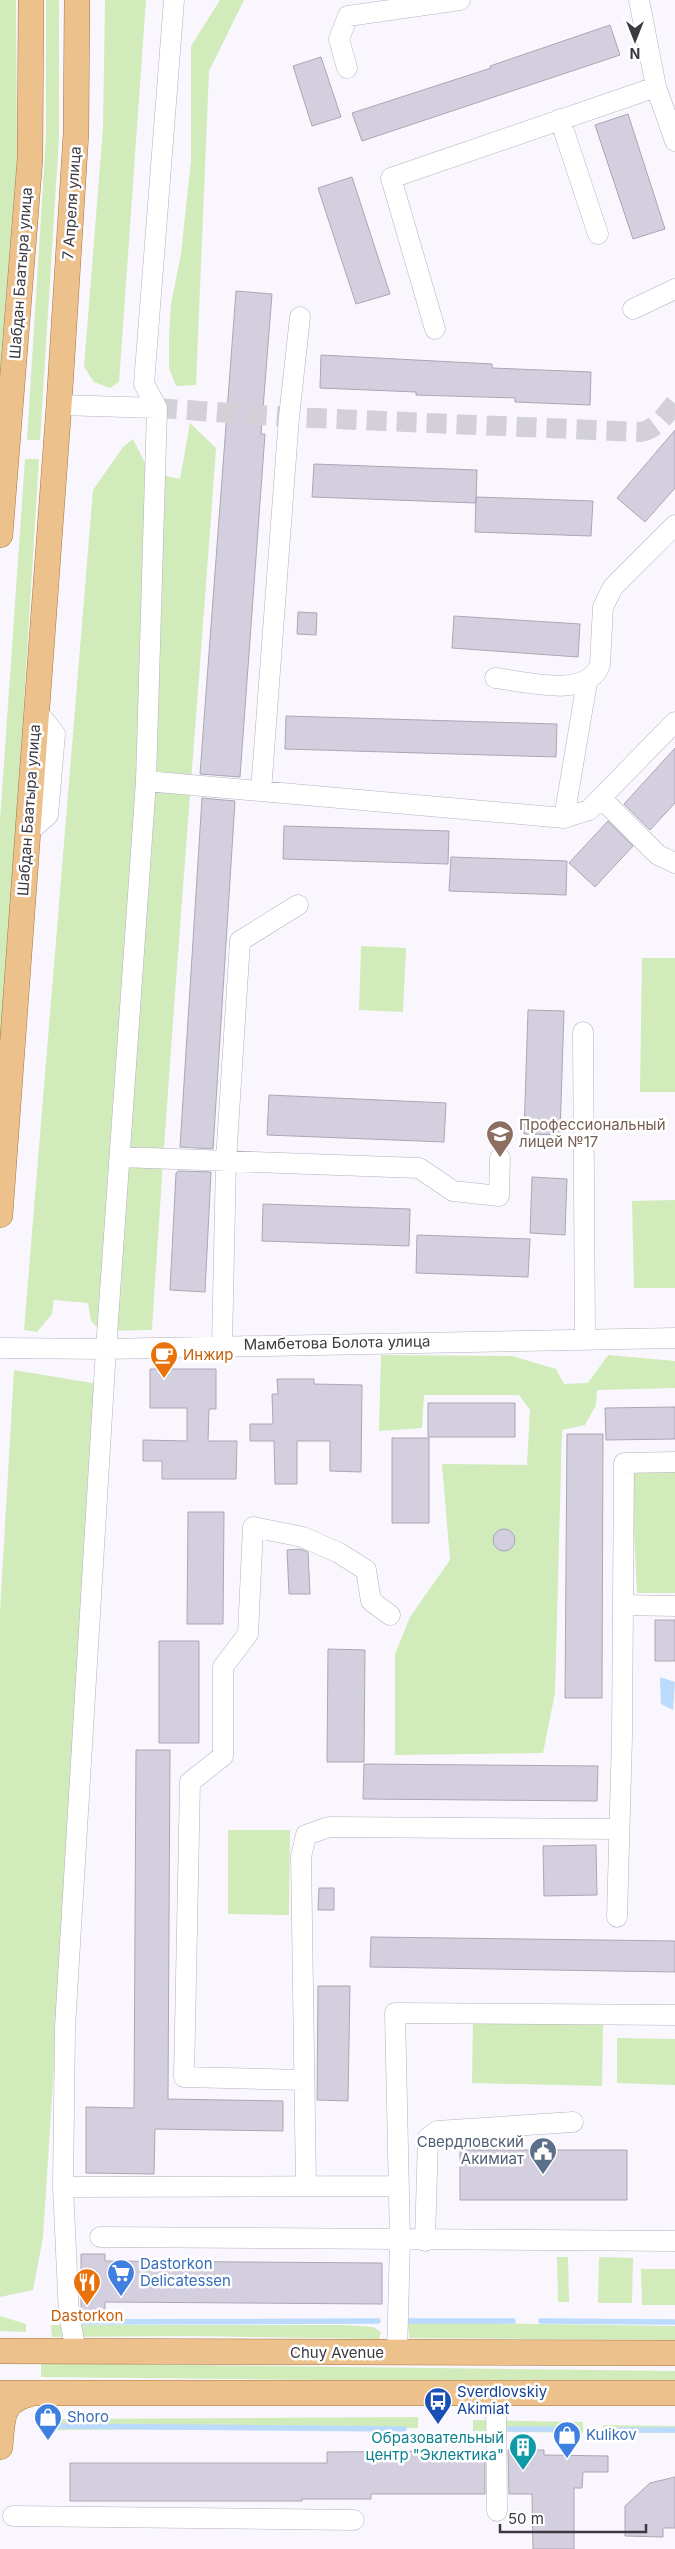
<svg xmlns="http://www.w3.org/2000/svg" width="675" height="2549" viewBox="0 0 675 2549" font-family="Inter,sans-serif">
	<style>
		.green { fill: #d1ebbb }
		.water { fill: #badafe }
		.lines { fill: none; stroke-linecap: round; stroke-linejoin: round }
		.stream { stroke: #badafe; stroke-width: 5.5 }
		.building { fill: #d4cfdf; stroke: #aba6b5 }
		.minor-tunnel { stroke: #d3d1d7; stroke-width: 20; stroke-dasharray: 20 10; stroke-linecap: butt }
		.minor-casing { stroke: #b5b0c0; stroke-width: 21 }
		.major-casing { stroke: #a7763f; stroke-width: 26 }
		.minor { stroke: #fff; stroke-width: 20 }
		.major { stroke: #edc18c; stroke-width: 25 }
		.labels { text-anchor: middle; stroke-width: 5; stroke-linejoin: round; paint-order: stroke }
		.street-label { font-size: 15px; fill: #3c3940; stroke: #fff }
		.education-label { font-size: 15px; fill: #785e54; stroke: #fff; text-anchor: start }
		.food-label { font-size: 15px; fill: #c56008; stroke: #fff; text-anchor: start }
		.service-label { font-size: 15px; fill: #4e5e75; stroke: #fff; text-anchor: end }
		.shop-label { font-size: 15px; fill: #366cbe; stroke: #fff; text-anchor: start }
		.transit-label { font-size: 15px; fill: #164399; stroke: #fff; text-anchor: start }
		.culture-label { font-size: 15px; fill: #0d838f; stroke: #fff; text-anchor: end }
	</style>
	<rect width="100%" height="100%" fill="#f9f7fd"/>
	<!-- green -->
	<path class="green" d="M 0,0 L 16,0 L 17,160 L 0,372 Z
		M 46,0 L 59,0 L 59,138 L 40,440 L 27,440 L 46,136 Z
		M 105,0 L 146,0 L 119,382 L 110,388 L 94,382 L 84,367 L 103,128 Z
		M 220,0 L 244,0 L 209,71 L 196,385 L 176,386 L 169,368 L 169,339 L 171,304 L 181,254 L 191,161 L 191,46 Z
		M 190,423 L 216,448 C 195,742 170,1036 152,1330 L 101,1331 L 91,1321 L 88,1303 L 54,1300 L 52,1314 L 37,1332 L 24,1330 L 93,490 L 123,447 L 133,439 L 150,473 L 180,479 Z
		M 25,459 L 39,459 L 0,1091 L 0,821 Z
		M 361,946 L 406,948 L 403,1012 L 359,1010 Z
		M 642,958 L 675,958 L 675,1092 L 640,1092 Z
		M 675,1200 L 675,1288 L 634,1288 L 632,1201 Z
		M 381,1355 L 512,1356 L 556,1369 L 564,1384 L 588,1383 L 608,1355 L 675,1361 L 675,1388 L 597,1390 L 596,1405 L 585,1425 L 562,1430 L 555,1693 L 543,1753 L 395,1755 L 395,1654 L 410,1617 L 450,1560 L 442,1464 L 527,1465 L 530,1410 L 519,1395 L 424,1395 L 422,1428 L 379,1431 Z
		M 14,1370 L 98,1384 L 43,2237 L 33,2290 L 0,2297 L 0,1612 Z
		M 631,1471 L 675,1471 L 675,1593 L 637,1593 Z
		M 228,1830 L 290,1830 L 289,1915 L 228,1914 Z
		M 473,2022 L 603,2025 L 602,2086 L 472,2083 Z
		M 617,2038 L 675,2039 L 675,2085 L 617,2083 Z
		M 557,2257 L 568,2257 L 569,2302 L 558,2302 Z
		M 599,2257 L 633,2258 L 632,2303 L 598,2303 Z
		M 641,2269 L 675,2269 L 675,2305 L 642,2305 Z
		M 0,2316 L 26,2324 L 26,2332 L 0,2331 Z
		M 408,2322 L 675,2326 L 675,2340 L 409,2338 Z
		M 51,2325 L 344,2325 L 373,2327 L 381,2332 L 379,2339 L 190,2336 L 52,2337 Z
		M 41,2363 L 675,2371 L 675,2384 L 41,2377 Z
		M 418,2417 L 418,2428 L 51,2430 L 51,2419 Z
		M 473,2420 L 583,2422 L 583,2433 L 473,2431 Z
		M 603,2425 L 675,2426 L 675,2433 L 603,2433 Z"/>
	<!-- water -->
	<path class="water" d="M 660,1677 L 675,1682 L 673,1710 L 661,1704 Z"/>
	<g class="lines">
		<!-- stream -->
		<path class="stream" d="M 409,2321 L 513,2321
			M 541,2321 L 675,2322
			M 75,2322 L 378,2321
			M 51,2426 L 404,2429
			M 510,2429 L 568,2429
			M 618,2430 L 675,2430"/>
	</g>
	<!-- building -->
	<path class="building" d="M 610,25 L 620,55 L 362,141 L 352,113 L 491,68 L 490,66 Z
		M 321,57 L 341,117 L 312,126 L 293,66 Z
		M 628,114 L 665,229 L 633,239 L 595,125 Z
		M 352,177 L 390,294 L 356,304 L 318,188 Z
		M 236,291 L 272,294 L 261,434 L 265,434 L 240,777 L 200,774 Z
		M 321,355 L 492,364 L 492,368 L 591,372 L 590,405 L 515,402 L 515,398 L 416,395 L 416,392 L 320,388 Z
		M 675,430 L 675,488 L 645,522 L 617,498 Z
		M 314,464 L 477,470 L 476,503 L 312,497 Z
		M 476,497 L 593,501 L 591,536 L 475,532 Z
		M 298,612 L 317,613 L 316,635 L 297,634 Z
		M 454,616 L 580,624 L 578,657 L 452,648 Z
		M 286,716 L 557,724 L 556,757 L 285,749 Z
		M 675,748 L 675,803 L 650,830 L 624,804 Z
		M 202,798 L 235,801 L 213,1149 L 180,1147 Z
		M 608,821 L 633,846 L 595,887 L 569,863 Z
		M 284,826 L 449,831 L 448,864 L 283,859 Z
		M 451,857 L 567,861 L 566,895 L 449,891 Z
		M 528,1010 L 564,1011 L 560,1135 L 524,1134 Z
		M 269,1095 L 446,1103 L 444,1142 L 267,1135 Z
		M 178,1171 L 211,1172 L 205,1292 L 170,1290 L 176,1173 Z
		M 532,1177 L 567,1179 L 565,1235 L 530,1233 Z
		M 263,1204 L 410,1209 L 409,1246 L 262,1241 Z
		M 417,1235 L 530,1239 L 528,1277 L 416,1273 Z
		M 150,1369 L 216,1369 L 216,1409 L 209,1409 L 208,1441 L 237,1441 L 236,1479 L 162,1479 L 162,1461 L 143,1461 L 143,1440 L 187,1441 L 187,1408 L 150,1408 Z
		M 277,1379 L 314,1379 L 314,1384 L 362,1385 L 361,1472 L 330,1471 L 330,1441 L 297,1441 L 297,1484 L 275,1484 L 274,1441 L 250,1441 L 250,1424 L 273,1424 L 272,1394 L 278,1394 Z
		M 428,1403 L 515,1403 L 515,1437 L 428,1437 Z
		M 675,1407 L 675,1439 L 606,1440 L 605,1408 Z
		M 567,1434 L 603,1434 L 602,1698 L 565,1698 Z
		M 392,1438 L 429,1438 L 429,1523 L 392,1523 Z
		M 188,1512 L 224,1512 L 223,1624 L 187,1624 Z
		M493 1540a11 11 0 1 1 22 0a11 11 0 1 1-22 0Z
		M 301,1549 L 308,1552 L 310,1594 L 289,1594 L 287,1550 Z
		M 655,1620 L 675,1620 L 675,1661 L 655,1661 Z
		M 159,1641 L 199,1641 L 199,1743 L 159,1743 Z
		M 328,1649 L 365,1650 L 364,1762 L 327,1762 Z
		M 136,1750 L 170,1750 L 168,2099 L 283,2101 L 283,2131 L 155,2129 L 154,2174 L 86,2173 L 86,2107 L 134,2108 Z
		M 364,1764 L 598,1766 L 597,1801 L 363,1799 Z
		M 596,1845 L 597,1895 L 544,1896 L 543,1846 Z
		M 319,1888 L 334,1888 L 334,1910 L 318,1910 Z
		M 371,1937 L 675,1941 L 675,1972 L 370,1967 Z
		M 318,1986 L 350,1986 L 348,2101 L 317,2100 Z
		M 460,2150 L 627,2150 L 627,2200 L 460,2200 Z
		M 81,2254 L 105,2254 L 105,2261 L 382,2263 L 382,2304 L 105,2302 L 105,2312 L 81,2312 Z
		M 508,2450 L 544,2450 L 544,2455 L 608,2456 L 608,2472 L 583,2472 L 582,2488 L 574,2488 L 574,2549 L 533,2549 L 532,2494 L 509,2494 Z
		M 471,2451 L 485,2451 L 485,2494 L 371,2494 L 371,2499 L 302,2499 L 302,2501 L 70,2501 L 70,2463 L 327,2463 L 327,2452 Z
		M 675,2477 L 675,2528 L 663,2528 L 663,2537 L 625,2536 L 625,2506 L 650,2483 Z"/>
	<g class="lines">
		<!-- minor-tunnel -->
		<path class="minor-tunnel" d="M 157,408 L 289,417 L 640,432 C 657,430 665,415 675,403"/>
		<!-- minor casing -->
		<g class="minor-casing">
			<path id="minor" d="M 639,0 L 656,87 L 675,141
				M 347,68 L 339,39 L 348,16 L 460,0
				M 560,119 L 598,234
				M 633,309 L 675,289
				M 435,329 L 391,178 L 656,87
				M 59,405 L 157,408
				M 495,678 C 523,681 589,700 600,664 L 603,607 L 613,587 L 675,525
				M 146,781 L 564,818 L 589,810 L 675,722
				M 261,791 L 289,417 L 300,317
				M 601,798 L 658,855 L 675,863
				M 564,818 L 587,682
				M 26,834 L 48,815 L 55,734 L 36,710
				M 583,1032 L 585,1339
				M 121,1157 L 419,1168 L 453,1191 L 499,1196 L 500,1158
				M 222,1345 L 226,1161 L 240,941 L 298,905
				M 0,1348 L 106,1349 L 675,1338
				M 623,1605 L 675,1606
				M 617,1917 L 622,1737 L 624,1463 L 675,1462
				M 304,2080 L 184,2077 L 190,1782 L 223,1756 L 223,1667 L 248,1634 L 253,1527 L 303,1537 L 339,1553 L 366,1570 L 371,1601 L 390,1615
				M 306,2186 L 301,1857 L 306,1835 L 329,1827 L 619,1829
				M 63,2187 L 399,2186
				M 100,2237 L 675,2241
				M 425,2241 L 428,2138 L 437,2131 L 573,2122
				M 76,2351 L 69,2315 L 63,2187 L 65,2027 L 106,1349 L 146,781 L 157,408 L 144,384 L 174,0
				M 397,2354 L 400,2241 L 395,2013 L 675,2015
				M 496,2393 L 497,2511
				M 13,2516 L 354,2520"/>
		</g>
		<!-- major casing -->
		<g class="major-casing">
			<path id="major" d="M 0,535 L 30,159 L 31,0
				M 0,1215 L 59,405 L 76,133 L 77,0
				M 0,2351 L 675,2353
				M 0,2393 L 675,2393
				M 0,2447 C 3,2417 0,2402 30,2394"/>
		</g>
		<!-- minor -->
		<use href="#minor" class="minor"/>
		<!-- major -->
		<use href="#major" class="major"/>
	</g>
	<!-- icons -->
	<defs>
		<g id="university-pin" transform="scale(1.4375)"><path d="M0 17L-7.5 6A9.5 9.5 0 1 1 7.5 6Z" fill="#8d6e63" stroke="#fff"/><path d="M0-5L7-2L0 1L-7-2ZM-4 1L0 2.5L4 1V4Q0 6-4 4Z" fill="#fff"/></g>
		<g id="cafe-pin" transform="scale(1.4375)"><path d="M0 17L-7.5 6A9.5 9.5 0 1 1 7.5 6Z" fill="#e8710a" stroke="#fff"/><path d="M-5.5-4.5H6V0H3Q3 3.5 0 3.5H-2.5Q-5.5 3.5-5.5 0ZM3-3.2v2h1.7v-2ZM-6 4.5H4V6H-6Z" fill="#fff"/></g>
		<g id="civic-pin" transform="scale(1.4375)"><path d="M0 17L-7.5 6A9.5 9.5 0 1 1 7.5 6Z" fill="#5c6f8a" stroke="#fff"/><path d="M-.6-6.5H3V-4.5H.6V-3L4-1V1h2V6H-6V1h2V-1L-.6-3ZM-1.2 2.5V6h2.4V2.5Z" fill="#fff"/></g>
		<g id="supermarket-pin" transform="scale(1.4375)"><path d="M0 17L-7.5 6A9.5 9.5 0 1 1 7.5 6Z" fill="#3f7fe0" stroke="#fff"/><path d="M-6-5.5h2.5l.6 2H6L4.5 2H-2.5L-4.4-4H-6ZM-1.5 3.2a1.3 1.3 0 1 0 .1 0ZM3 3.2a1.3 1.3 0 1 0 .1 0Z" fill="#fff"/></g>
		<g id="restaurant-pin" transform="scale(1.4375)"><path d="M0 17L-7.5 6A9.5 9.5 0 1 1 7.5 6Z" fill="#e8710a" stroke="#fff"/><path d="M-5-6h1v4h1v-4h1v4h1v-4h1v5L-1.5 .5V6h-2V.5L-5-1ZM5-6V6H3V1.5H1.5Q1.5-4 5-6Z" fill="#fff"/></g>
		<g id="bus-pin" transform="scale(1.4375)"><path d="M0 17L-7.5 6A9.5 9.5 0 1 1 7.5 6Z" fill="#1a4fb4" stroke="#fff"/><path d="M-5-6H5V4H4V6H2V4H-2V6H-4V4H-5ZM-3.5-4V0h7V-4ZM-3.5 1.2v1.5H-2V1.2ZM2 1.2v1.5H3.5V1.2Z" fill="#fff"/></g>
		<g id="shop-pin" transform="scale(1.4375)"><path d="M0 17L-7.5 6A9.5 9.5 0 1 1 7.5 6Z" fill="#3f7fe0" stroke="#fff"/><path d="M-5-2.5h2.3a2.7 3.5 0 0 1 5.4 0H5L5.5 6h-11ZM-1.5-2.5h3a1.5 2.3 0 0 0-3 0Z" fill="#fff"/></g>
		<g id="building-pin" transform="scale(1.4375)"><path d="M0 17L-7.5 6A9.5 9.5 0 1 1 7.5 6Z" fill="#0f9aa8" stroke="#fff"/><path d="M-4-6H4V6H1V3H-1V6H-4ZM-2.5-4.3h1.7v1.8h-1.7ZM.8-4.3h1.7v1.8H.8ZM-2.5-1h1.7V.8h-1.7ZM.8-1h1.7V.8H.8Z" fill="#fff"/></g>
	</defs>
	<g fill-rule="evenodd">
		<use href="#university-pin" x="500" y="1134"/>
		<use href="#cafe-pin" x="164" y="1355"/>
		<use href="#civic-pin" x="543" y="2151"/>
		<use href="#supermarket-pin" x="121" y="2273"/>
		<use href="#restaurant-pin" x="87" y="2282"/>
		<use href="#bus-pin" x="438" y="2401"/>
		<use href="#shop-pin" x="48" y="2417"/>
		<use href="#shop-pin" x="567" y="2435"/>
		<use href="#building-pin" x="523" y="2447"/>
	</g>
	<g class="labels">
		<!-- street labels -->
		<g class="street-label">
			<text transform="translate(72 203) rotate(-86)" y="5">7 Апреля улица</text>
			<text transform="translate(21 273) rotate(-86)" y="5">Шабдан Баатыра улица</text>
			<text transform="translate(29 810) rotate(-86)" y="5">Шабдан Баатыра улица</text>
			<text transform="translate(337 1343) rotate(-1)" y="5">Мамбетова Болота улица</text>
			<text x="337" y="2358">Chuy Avenue</text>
		</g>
		<!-- education labels -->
		<g class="education-label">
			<text x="519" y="1130">Профессиональный<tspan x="519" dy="17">лицей №17</tspan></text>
		</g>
		<!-- food labels -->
		<g class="food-label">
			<text x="183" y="1360">Инжир</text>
			<text x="87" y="2321" text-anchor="middle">Dastorkon</text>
		</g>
		<!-- service labels -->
		<g class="service-label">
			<text x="524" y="2147">Свердловский<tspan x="524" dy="17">Акимиат</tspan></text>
		</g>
		<!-- shop labels -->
		<g class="shop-label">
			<text x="140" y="2269">Dastorkon<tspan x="140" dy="17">Delicatessen</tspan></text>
			<text x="67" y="2422">Shoro</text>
			<text x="586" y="2440">Kulikov</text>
		</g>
		<!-- transit labels -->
		<g class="transit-label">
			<text x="457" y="2397">Sverdlovskiy<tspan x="457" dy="17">Akimiat</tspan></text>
		</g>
		<!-- culture labels -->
		<g class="culture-label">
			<text x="504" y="2443">Образовательный<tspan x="504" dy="17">центр "Эклектика"</tspan></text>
		</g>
	</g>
	<!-- north arrow -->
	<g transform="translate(635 40) rotate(180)" stroke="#ffffff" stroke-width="4" paint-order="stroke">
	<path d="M0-4L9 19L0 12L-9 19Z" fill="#3c3940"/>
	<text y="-8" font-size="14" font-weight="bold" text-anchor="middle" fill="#3c3940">N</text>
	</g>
	<!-- scale -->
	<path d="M500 2524v8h146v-8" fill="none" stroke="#3c3940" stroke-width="2.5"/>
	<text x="508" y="2524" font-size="15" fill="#3c3940" stroke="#ffffff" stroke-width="4" paint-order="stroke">50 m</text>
</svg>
